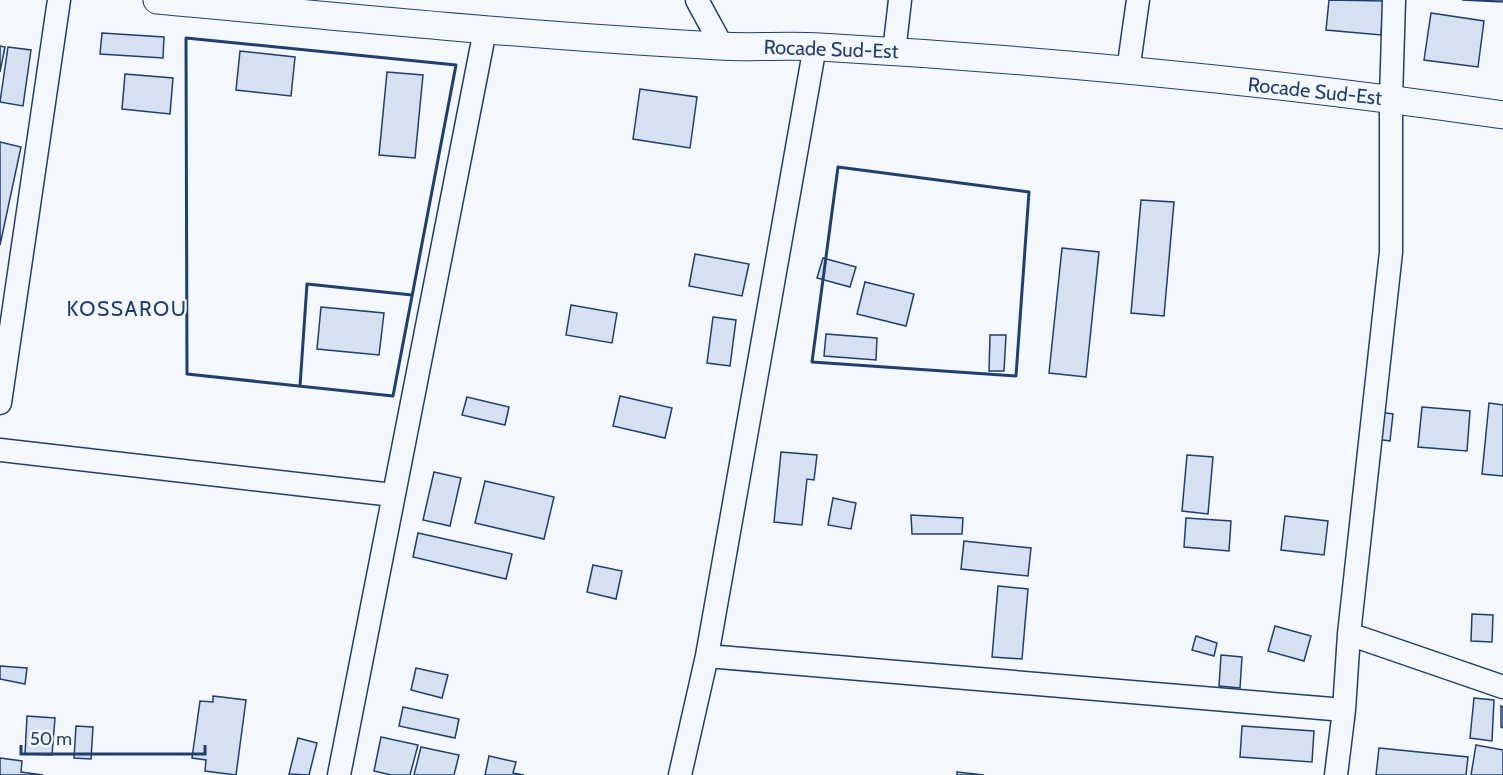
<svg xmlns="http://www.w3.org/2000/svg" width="1503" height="775" viewBox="0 0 1503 775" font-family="Cabin,sans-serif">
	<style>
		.building { fill: #d5e0f0; stroke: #1d3f73; stroke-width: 1.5 }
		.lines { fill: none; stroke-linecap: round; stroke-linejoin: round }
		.minor-casing { stroke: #1d3f73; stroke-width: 25 }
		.tertiary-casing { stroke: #1d3f73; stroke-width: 29 }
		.minor { stroke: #f4f7fb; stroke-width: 22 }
		.tertiary { stroke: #f4f7fb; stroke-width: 27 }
		.wall { stroke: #1d3f73; stroke-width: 3 }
		.labels { text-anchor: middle; stroke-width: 4.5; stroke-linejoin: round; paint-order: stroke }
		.street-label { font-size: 20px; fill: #1d3f73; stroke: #f4f7fb }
		.neighbourhood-label { font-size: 21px; letter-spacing: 1.5px; fill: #1d3f73; stroke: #f4f7fb }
	</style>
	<rect width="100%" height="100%" fill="#f4f7fb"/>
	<!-- building -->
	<path class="building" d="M 1329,0 L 1384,1 L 1381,35 L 1326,30 Z
		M 1462,0 L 1502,0 L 1502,2 Z
		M 1431,13 L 1484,21 L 1478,67 L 1424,60 Z
		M 102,33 L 164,37 L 163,58 L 100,54 Z
		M 0,46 L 5,47 L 0,72 Z
		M 8,47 L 31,50 L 23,106 L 0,102 Z
		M 240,51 L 295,57 L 291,96 L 236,90 Z
		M 387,72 L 423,75 L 415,158 L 379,155 Z
		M 125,74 L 173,78 L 170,114 L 122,109 Z
		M 640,89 L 697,97 L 690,148 L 633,139 Z
		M 0,142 L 21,147 L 0,245 Z
		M 1141,200 L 1174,202 L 1164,316 L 1131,313 Z
		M 1062,248 L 1099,252 L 1086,377 L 1049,373 Z
		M 695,254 L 749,264 L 742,296 L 689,286 Z
		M 823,258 L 856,267 L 850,287 L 817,278 Z
		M 865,282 L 914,294 L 906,326 L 857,314 Z
		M 571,305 L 617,313 L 612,343 L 566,335 Z
		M 321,307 L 384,313 L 379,355 L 317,349 Z
		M 713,317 L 736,320 L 730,366 L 707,363 Z
		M 826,334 L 877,338 L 876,360 L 824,356 Z
		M 990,335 L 1006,335 L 1004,371 L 989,371 Z
		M 620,396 L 672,408 L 665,438 L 613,426 Z
		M 467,397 L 509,407 L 505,425 L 462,415 Z
		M 1489,403 L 1503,405 L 1503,476 L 1482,474 Z
		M 1422,407 L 1470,411 L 1467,451 L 1418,447 Z
		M 1379,412 L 1393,414 L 1390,441 L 1376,439 Z
		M 781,452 L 817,455 L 814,480 L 807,479 L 802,525 L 774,522 Z
		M 1187,455 L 1213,457 L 1208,514 L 1182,511 Z
		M 434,472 L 461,478 L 450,526 L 423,520 Z
		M 485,481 L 554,497 L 544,539 L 475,523 Z
		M 833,498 L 856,503 L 851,529 L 828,525 Z
		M 911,515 L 963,518 L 962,534 L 912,534 Z
		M 1285,516 L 1328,521 L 1324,555 L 1281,550 Z
		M 1186,518 L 1231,521 L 1229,551 L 1184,547 Z
		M 418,533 L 512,554 L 506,579 L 413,557 Z
		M 964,541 L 1031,548 L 1028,576 L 961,569 Z
		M 593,565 L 622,571 L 616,599 L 587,592 Z
		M 998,586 L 1028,589 L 1022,659 L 992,657 Z
		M 1472,614 L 1493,615 L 1492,642 L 1471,641 Z
		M 1275,626 L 1311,636 L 1304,661 L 1268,651 Z
		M 1196,636 L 1217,643 L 1214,656 L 1192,650 Z
		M 1221,655 L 1242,657 L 1240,688 L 1219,686 Z
		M 0,666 L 27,668 L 25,684 L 0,679 Z
		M 416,668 L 448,675 L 442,698 L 411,690 Z
		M 213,696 L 246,700 L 236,775 L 205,771 L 206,760 L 192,758 L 200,701 L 213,702 Z
		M 1474,698 L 1494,700 L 1492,741 L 1470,738 Z
		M 1501,706 L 1503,707 L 1503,728 L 1501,727 Z
		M 403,707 L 459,719 L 455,738 L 399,726 Z
		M 27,716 L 55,718 L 52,755 L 25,754 Z
		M 76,726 L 93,727 L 91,759 L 74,758 Z
		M 1242,726 L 1314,731 L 1312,762 L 1240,757 Z
		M 381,737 L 418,745 L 410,775 L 391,775 L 374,771 Z
		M 298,738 L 317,743 L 309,775 L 289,774 Z
		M 1476,745 L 1503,750 L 1503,775 L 1471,775 Z
		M 421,747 L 459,755 L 454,775 L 414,775 Z
		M 1379,748 L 1468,757 L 1466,775 L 1376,775 Z
		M 489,756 L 516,762 L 513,773 L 524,775 L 485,775 Z
		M 0,758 L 22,761 L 21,772 L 43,775 L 0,775 Z
		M 957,772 L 984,775 L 957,775 Z"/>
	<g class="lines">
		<!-- minor casing -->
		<g class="minor-casing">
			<path id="minor" d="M 697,0 L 722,46
				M 894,52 L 900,0
				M 1128,71 L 1138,0
				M 0,403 L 59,0
				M 0,450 L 393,495
				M 1349,634 L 1503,687
				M 707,656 L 1344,710
				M 339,775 L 485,30
				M 680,775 L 707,656 L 815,46
				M 1336,775 L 1344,710 L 1349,634 L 1391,252 L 1391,99 L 1394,0"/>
		</g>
		<!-- tertiary casing -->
		<g class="tertiary-casing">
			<path id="tertiary" d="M 157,0 C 344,17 531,36 719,46 C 752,48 787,45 820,47 C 1048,60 1277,82 1503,115"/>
		</g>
		<!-- minor -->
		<use href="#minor" class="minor"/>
		<!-- tertiary -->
		<use href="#tertiary" class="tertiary"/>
		<!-- wall -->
		<path class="wall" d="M 186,38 L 456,65 L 393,396 L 187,374 Z
			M 838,167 L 1029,192 L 1016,376 L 812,362 Z
			M 300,386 L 307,284 L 412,295"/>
	</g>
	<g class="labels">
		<!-- street labels -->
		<g class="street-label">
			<text transform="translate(831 49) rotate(2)" y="7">Rocade Sud-Est</text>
			<text transform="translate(1315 91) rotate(6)" y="7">Rocade Sud-Est</text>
		</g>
		<!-- neighbourhood labels -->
		<g class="neighbourhood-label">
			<text x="127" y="316">KOSSAROU</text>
		</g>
	</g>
	<!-- scale -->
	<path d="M21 745v9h184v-9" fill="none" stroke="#1d3f73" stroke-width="3"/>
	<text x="30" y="745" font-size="18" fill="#1d3f73" stroke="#f4f7fb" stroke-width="4.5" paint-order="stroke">50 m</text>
</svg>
